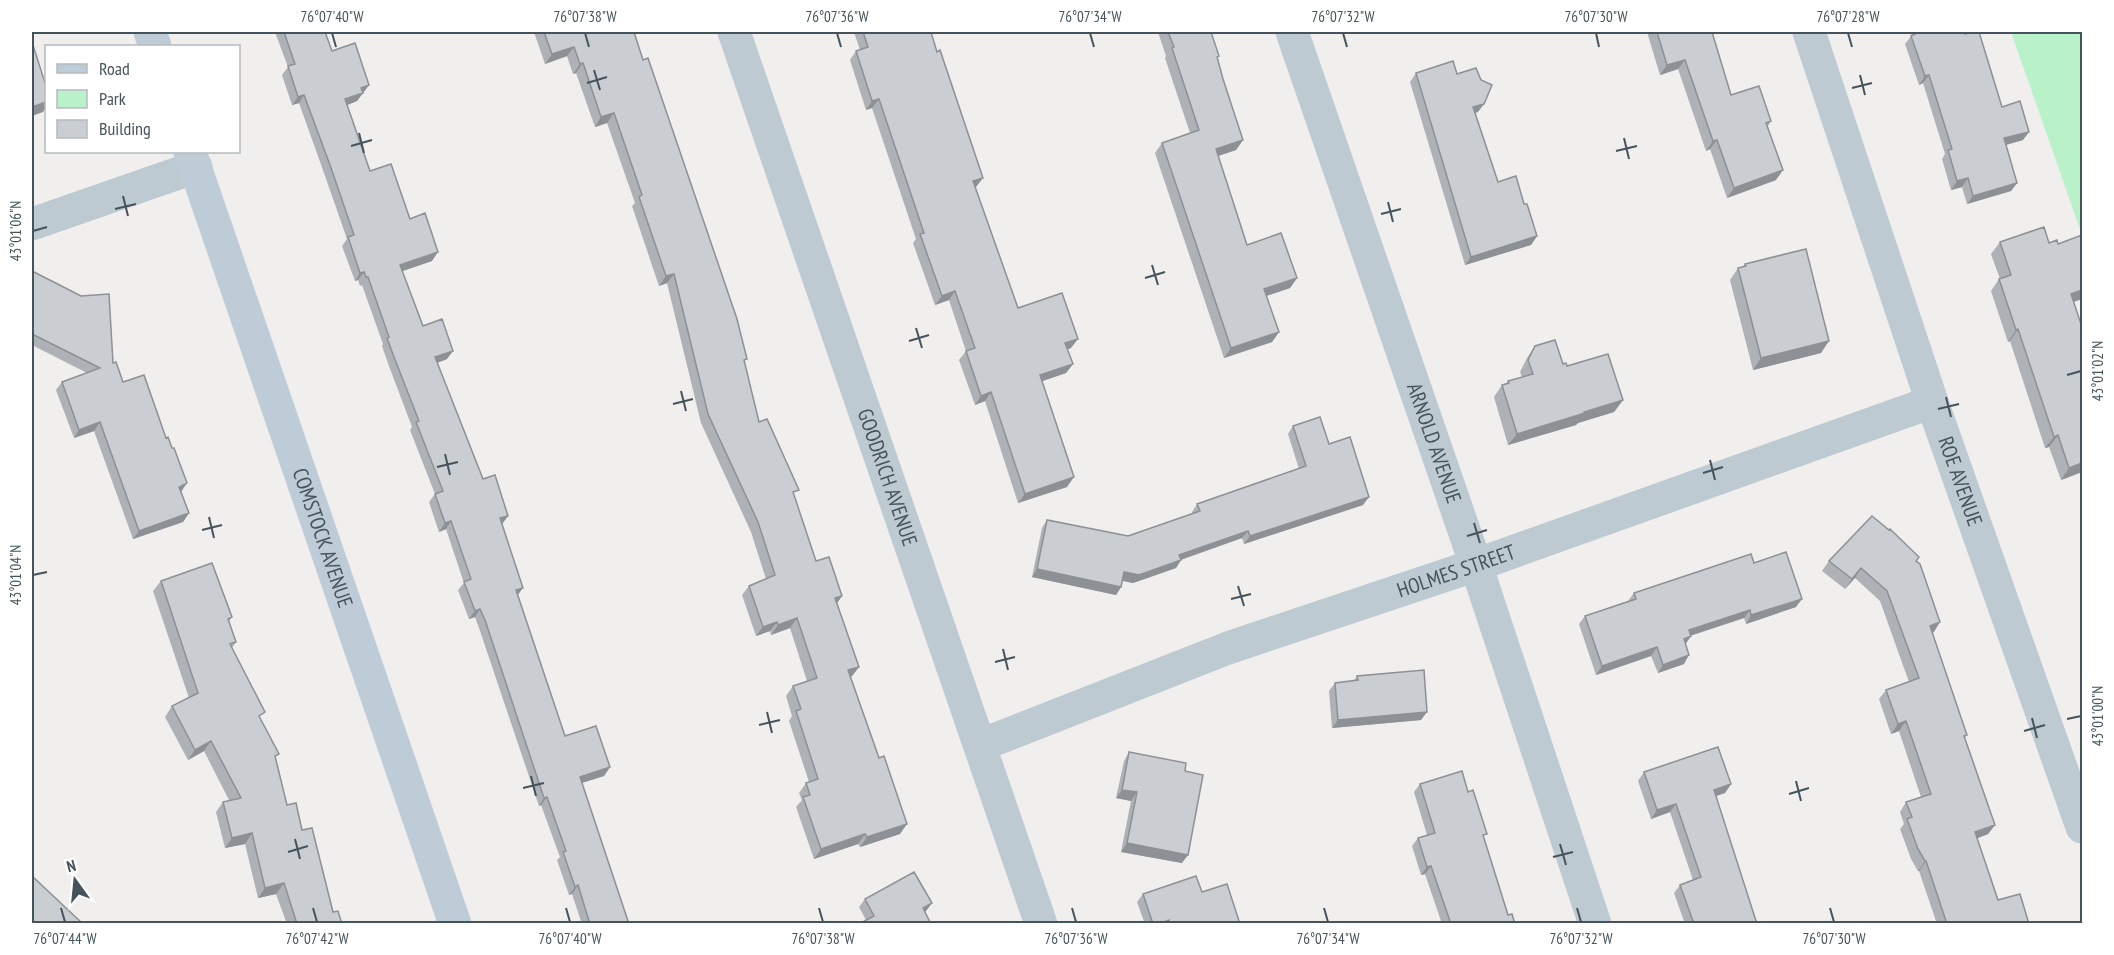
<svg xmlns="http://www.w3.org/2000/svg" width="2114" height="955" viewBox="0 0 2114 955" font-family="'PT Sans Narrow',sans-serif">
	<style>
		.green { fill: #b9f1c8 }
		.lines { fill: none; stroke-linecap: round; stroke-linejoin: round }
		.street { stroke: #bdcad1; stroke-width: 33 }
		.secondary { stroke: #bdccd6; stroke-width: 33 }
		.wall { fill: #aeb1b5 }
		.shaded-wall { fill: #8d9094 }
		.building { fill: #caced3; stroke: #8d9094; stroke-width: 1.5 }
		.ticks { fill: none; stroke: #45545c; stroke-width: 2 }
		.labels { text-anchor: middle; stroke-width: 5; stroke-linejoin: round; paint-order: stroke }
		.street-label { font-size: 21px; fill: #45545c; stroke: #fff }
		.neatline { fill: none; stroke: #45545c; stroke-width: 2 }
		.ticks-label { font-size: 15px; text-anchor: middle; fill: #45545c }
	</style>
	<rect width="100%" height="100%" fill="#f1eeee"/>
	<!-- green -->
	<path class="green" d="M 2011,32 L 2082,32 L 2082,235 Z"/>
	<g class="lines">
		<!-- street -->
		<g class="street">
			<path id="s1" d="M 734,32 L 1041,924"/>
			<path id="s2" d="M 1292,32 L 1476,565 L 1595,924"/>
			<path id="s3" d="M 1809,32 L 1932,402 L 2082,827"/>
			<path d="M 32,224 L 196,167"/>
			<path id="s4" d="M 981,745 L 1228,648 L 1476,565 L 1932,402"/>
		</g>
		<!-- secondary -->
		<g class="secondary">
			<path d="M 150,32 L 155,46"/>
			<path id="s5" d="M 190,152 L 455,924"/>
		</g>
	</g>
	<!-- wall -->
	<path class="wall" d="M 275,32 L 325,32 L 332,51 L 369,85 L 357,101 L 347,105 L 370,171 L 410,219 L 432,261 L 402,271 L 423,326 L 447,359 L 437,363 L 483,479 L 508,516 L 502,524 L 518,595 L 565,736 L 610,767 L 604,776 L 582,783 L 629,924 L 582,924 L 572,894 L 569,895 L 557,860 L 560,857 L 541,805 L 539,806 L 479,628 L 475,617 L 469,619 L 458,590 L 464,583 L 446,529 L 439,532 L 429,502 L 435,494 L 410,430 L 412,427 L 389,366 L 382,346 L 383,344 L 362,285 L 360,286 L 358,280 L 355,281 L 342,246 L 347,239 L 324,173 L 299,103 L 292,105 L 282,75 L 288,67 Z
		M 534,32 L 634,32 L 744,362 L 759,422 L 794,496 L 816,561 L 842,596 L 837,603 L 859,667 L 851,677 L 900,834 L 860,847 L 858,844 L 814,859 L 796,807 L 802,800 L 799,793 L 806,783 L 809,782 L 789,721 L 792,716 L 786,696 L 793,686 L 807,681 L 790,628 L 771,635 L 770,631 L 756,636 L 742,595 L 749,586 L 766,579 L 751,532 L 701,423 L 667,283 L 659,286 L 632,206 L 635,203 L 607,123 L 595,127 L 576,73 L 573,74 L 567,56 L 545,64 Z
		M 854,32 L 931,32 L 976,187 L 975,187 L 1018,308 L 1071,348 L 1067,349 L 1073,364 L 1066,373 L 1042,381 L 1067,487 L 1018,503 L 985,401 L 975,405 L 959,360 L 966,351 L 949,300 L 935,305 L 913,243 L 916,239 L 872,108 L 866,110 L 850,60 L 856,51 L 860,50 Z
		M 1158,32 L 1211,32 L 1223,79 L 1243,140 L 1236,150 L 1218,156 L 1247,245 L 1297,278 L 1290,288 L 1266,296 L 1279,332 L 1272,342 L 1224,358 L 1155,153 L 1162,143 L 1190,133 L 1165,58 L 1166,56 Z
		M 1647,32 L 1712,32 L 1731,95 L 1771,121 L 1768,126 L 1776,180 L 1727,198 L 1710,149 L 1706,151 L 1678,69 L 1660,75 Z
		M 1910,32 L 1964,32 L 2002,107 L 2023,140 L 2006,145 L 2017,183 L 2011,191 L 1967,204 L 1962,187 L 1951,190 L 1942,159 L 1945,154 L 1923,83 L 1919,85 L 1905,44 L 1912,35 Z
		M 1416,73 L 1478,112 L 1475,113 L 1498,182 L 1524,204 L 1537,236 L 1531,245 L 1465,265 L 1410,82 Z
		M 2082,235 L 2082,299 L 2074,302 L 2082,472 L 2061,480 L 2049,447 L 2045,448 L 2010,341 L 2008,342 L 1991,291 L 1999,279 L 2000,279 L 1991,254 L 2000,242 L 2058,244 Z
		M 1745,264 L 1821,353 L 1753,370 L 1730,280 L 1738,268 L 1743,267 Z
		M 32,272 L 113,363 L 181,492 L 189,513 L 183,522 L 133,539 L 94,431 L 74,438 L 56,390 L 62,382 L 87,373 L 32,345 Z
		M 1535,346 L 1563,364 L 1623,400 L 1614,412 L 1578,423 L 1576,425 L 1508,445 L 1494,397 L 1502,385 L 1506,384 L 1508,381 L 1522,377 L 1520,372 L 1527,358 Z
		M 1293,426 L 1329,444 L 1363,505 L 1244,544 L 1242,538 L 1181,560 L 1176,568 L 1133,583 L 1123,581 L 1121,587 L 1116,595 L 1032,577 L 1042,528 L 1047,520 L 1128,536 L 1192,514 L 1192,512 L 1197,504 L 1299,469 L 1288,434 Z
		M 1829,561 L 1916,561 L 1934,632 L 1932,633 L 1967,735 L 1965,738 L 1995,825 L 1988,834 L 1977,838 L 1998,900 L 2029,924 L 1937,924 L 1919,871 L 1918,871 L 1911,859 L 1900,829 L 1904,824 L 1900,812 L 1906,802 L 1921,797 L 1899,731 L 1891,734 L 1879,699 L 1886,690 L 1909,682 L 1880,601 L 1855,578 L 1845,589 L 1822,571 Z
		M 1754,563 L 1796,607 L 1746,624 L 1744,618 L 1690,636 L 1685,644 L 1684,664 L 1658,673 L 1651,656 L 1596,675 L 1579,624 L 1585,616 L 1628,601 L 1634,593 Z
		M 161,581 L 232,617 L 229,621 L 236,642 L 232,648 L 276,759 L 287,805 L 302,830 L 333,912 L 342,924 L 287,924 L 276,894 L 258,898 L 245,844 L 225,848 L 216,812 L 223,802 L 229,800 L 204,751 L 188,760 L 165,717 L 172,706 L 189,698 L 153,591 Z
		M 1357,676 L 1421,720 L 1332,728 L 1329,691 L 1335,683 L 1354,681 Z
		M 1129,752 L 1185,771 L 1182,863 L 1121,852 L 1131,801 L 1116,798 L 1124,761 Z
		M 1644,772 L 1731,784 L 1725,793 L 1715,796 L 1757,924 L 1685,924 L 1674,893 L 1680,885 L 1693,880 L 1670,812 L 1651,819 L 1638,781 Z
		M 1420,784 L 1484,838 L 1508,915 L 1515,924 L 1442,924 L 1425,874 L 1421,875 L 1412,846 L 1418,838 L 1427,835 L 1414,792 Z
		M 1202,892 L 1240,924 L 1145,924 L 1137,902 L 1143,894 Z
		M 865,899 L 932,903 L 925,912 L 866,920 L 859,907 Z"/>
	<!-- shaded-wall -->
	<path class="shaded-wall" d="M 574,47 L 567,56 L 545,64 L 552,54 Z
		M 1685,60 L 1678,69 L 1660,75 L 1667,65 Z
		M 583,63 L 576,73 L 573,74 L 580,64 Z
		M 1929,75 L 1923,83 L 1919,85 L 1925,76 Z
		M 369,85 L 357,101 L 340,108 L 345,99 L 361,88 Z
		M 304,95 L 299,103 L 292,105 L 298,97 Z
		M 879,99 L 872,108 L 866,110 L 872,101 Z
		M 46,102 L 46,107 L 43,112 L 32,116 L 32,107 Z
		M 1484,104 L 1478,112 L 1468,115 L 1473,107 Z
		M 614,113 L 607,123 L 595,127 L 601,117 Z
		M 2029,132 L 2023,140 L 1998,147 L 2004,138 Z
		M 1243,140 L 1236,150 L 1209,159 L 1216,149 Z
		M 1717,140 L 1710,149 L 1706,151 L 1713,141 Z
		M 1783,170 L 1776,180 L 1727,198 L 1734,188 Z
		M 983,178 L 976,187 L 966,190 L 973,181 Z
		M 1968,178 L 1962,187 L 1951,190 L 1957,181 Z
		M 2017,183 L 2011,191 L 1967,204 L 1973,196 Z
		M 1537,236 L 1531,245 L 1465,265 L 1471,257 Z
		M 438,252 L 432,261 L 394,274 L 400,265 Z
		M 364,272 L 358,280 L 355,281 L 360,273 Z
		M 674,274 L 667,283 L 659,286 L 666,276 Z
		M 1297,278 L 1290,288 L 1257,299 L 1264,289 Z
		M 2082,290 L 2082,299 L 2063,305 L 2071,294 Z
		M 955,291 L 949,300 L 935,305 L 942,296 Z
		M 2018,329 L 2010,341 L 2008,342 L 2016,330 Z
		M 1279,332 L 1272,342 L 1224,358 L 1231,348 Z
		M 1078,339 L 1071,348 L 1059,353 L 1065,343 Z
		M 1829,341 L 1821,353 L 1753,370 L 1761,358 Z
		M 453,351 L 447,359 L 429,366 L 435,357 Z
		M 1073,364 L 1066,373 L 1034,384 L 1040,375 Z
		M 991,392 L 985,401 L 975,405 L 981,396 Z
		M 1623,400 L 1614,412 L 1578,423 L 1576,425 L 1508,445 L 1517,434 Z
		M 100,422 L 94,431 L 74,438 L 79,430 Z
		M 2058,435 L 2049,447 L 2045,448 L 2054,437 Z
		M 2082,463 L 2082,472 L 2061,480 L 2069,468 Z
		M 1074,477 L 1067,487 L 1018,503 L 1025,494 Z
		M 187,483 L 181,492 L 173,495 L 179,487 Z
		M 1369,497 L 1363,505 L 1244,544 L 1250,536 Z
		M 189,513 L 183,522 L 133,539 L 139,531 Z
		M 508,516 L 502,524 L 494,527 L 500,518 Z
		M 451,521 L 446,529 L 439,532 L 445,523 Z
		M 1248,531 L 1242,538 L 1174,562 L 1179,555 Z
		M 1181,560 L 1176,568 L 1133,583 L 1119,580 L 1124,572 Z
		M 1861,568 L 1855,578 L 1845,589 L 1852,579 Z
		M 1037,569 L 1121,587 L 1116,595 L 1032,577 Z
		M 523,588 L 517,596 L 516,590 Z
		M 842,596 L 835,606 L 835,598 Z
		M 1802,599 L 1796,607 L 1746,624 L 1751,615 Z
		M 480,609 L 475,617 L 469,619 L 475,611 Z
		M 1750,610 L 1744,618 L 1683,638 L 1689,630 Z
		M 797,618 L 790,628 L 771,635 L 778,625 Z
		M 777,622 L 770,631 L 756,636 L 763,627 Z
		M 1940,622 L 1934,632 L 1923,636 L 1930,626 Z
		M 1691,636 L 1685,645 L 1684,639 Z
		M 1657,647 L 1651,656 L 1596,675 L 1602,666 Z
		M 1689,655 L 1684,664 L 1658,673 L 1663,665 Z
		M 859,667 L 852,676 L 841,680 L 848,670 Z
		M 1427,712 L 1421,720 L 1332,728 L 1338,720 Z
		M 1906,721 L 1899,731 L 1891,734 L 1898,724 Z
		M 211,741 L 204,751 L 188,760 L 195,750 Z
		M 610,767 L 604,776 L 575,785 L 580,777 Z
		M 1731,784 L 1725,793 L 1708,799 L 1714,790 Z
		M 1122,790 L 1137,792 L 1131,801 L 1116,798 Z
		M 547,797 L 541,805 L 539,806 L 544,798 Z
		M 1676,804 L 1670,812 L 1651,819 L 1657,810 Z
		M 907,824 L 900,834 L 860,847 L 867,837 Z
		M 1995,825 L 1988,834 L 1968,842 L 1975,832 Z
		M 252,833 L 245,844 L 225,848 L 232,838 Z
		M 865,834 L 858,844 L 814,859 L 821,849 Z
		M 1127,843 L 1188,855 L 1182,863 L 1121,852 Z
		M 1925,861 L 1926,861 L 1919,871 L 1918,871 Z
		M 1431,866 L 1425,874 L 1421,875 L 1427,867 Z
		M 284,883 L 276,894 L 258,898 L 265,888 Z
		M 578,885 L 572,894 L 569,895 L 575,887 Z
		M 932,903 L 926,911 L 917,916 L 923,908 Z"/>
	<!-- building -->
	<path class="building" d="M 284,32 L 325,32 L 332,51 L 355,43 L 369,85 L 361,88 L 363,93 L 345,99 L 370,171 L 391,164 L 410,219 L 425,213 L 438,252 L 400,265 L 423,326 L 442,319 L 453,351 L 435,357 L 483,479 L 495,475 L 508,516 L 500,518 L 523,588 L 516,590 L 565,736 L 596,726 L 610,767 L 580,777 L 629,924 L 590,924 L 578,885 L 575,887 L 563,852 L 566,851 L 547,797 L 544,798 L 485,620 L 480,609 L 475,611 L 464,582 L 471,579 L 451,521 L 445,523 L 435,494 L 443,491 L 416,422 L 419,421 L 394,357 L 387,338 L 389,337 L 368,277 L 366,277 L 364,272 L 360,273 L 348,237 L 354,235 L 330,165 L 304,95 L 298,97 L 288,66 L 295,64 Z
		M 544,32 L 634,32 L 643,60 L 648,58 L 737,319 L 747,359 L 744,360 L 759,422 L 767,419 L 799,490 L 793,492 L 816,561 L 829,557 L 842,596 L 835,598 L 859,667 L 848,670 L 879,758 L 884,756 L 907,824 L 867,837 L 865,834 L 821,849 L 803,797 L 810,795 L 806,783 L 818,779 L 796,711 L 801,709 L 793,686 L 817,678 L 797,618 L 778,625 L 777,622 L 763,627 L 749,586 L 775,575 L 758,522 L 708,414 L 674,274 L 666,276 L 639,197 L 642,195 L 614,113 L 601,117 L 583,63 L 580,64 L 574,47 L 552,54 Z
		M 863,32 L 931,32 L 937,52 L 940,50 L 983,178 L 973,181 L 1018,308 L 1062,293 L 1078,339 L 1065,343 L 1073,364 L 1040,375 L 1074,477 L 1025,494 L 991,392 L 981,396 L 966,351 L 975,348 L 955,291 L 942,296 L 920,234 L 924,233 L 879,99 L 872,101 L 856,51 L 868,47 Z
		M 1168,32 L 1211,32 L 1219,56 L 1217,57 L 1223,79 L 1243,140 L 1216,149 L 1247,245 L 1281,233 L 1297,278 L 1264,289 L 1279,332 L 1231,348 L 1162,143 L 1199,130 L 1172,48 L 1174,47 Z
		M 1657,32 L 1712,32 L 1731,95 L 1759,86 L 1771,121 L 1766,123 L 1783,170 L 1734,188 L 1717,140 L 1713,141 L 1685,60 L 1667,65 Z
		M 1919,32 L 1964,32 L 1965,34 L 1972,32 L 1979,32 L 2002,107 L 2020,101 L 2029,132 L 2004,138 L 2017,183 L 1973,196 L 1968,178 L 1957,181 L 1948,150 L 1952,149 L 1929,75 L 1925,76 L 1911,36 Z
		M 32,42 L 46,86 L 46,102 L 32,107 Z
		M 1453,61 L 1457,74 L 1476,68 L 1481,80 L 1492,85 L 1484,104 L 1473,107 L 1498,182 L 1516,176 L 1524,204 L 1527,204 L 1537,236 L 1471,257 L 1416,73 Z
		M 2044,227 L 2049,243 L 2057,240 L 2058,244 L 2082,235 L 2082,290 L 2071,294 L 2082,327 L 2082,463 L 2069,468 L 2058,435 L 2054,437 L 2018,329 L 2016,330 L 1999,279 L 2011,275 L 2000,242 Z
		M 1806,249 L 1829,341 L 1761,358 L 1738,268 L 1746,266 L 1745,264 Z
		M 32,271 L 81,296 L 109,294 L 113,363 L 116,362 L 123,382 L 144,375 L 166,438 L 168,437 L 172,448 L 174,448 L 187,483 L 179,487 L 189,513 L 139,531 L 100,422 L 79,430 L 62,382 L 100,368 L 32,334 Z
		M 1555,340 L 1563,364 L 1566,363 L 1567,366 L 1608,354 L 1623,400 L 1584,412 L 1585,413 L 1517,434 L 1502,385 L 1509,383 L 1508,381 L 1533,374 L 1528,360 L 1535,346 Z
		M 1320,417 L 1329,444 L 1350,437 L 1369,497 L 1250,536 L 1248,531 L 1179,555 L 1181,560 L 1139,575 L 1124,572 L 1121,587 L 1037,569 L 1047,520 L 1128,536 L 1200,511 L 1197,504 L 1306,466 L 1293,426 Z
		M 1872,516 L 1889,530 L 1890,529 L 1919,557 L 1916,561 L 1920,564 L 1940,622 L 1930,626 L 1967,735 L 1964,736 L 1995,825 L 1975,832 L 1998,900 L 2020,894 L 2029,924 L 1947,924 L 1926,861 L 1925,861 L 1918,849 L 1907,819 L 1912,817 L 1906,802 L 1931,794 L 1906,721 L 1898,724 L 1886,690 L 1919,678 L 1887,591 L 1861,568 L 1852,579 L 1829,561 Z
		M 1786,552 L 1802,599 L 1751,615 L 1750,610 L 1689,630 L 1691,636 L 1684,639 L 1689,655 L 1663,665 L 1657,647 L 1602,666 L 1585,616 L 1636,599 L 1634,593 L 1751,554 L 1754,563 Z
		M 212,563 L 232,617 L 228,619 L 236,642 L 230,644 L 265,712 L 259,716 L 279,754 L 275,756 L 287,805 L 296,803 L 302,830 L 312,828 L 333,912 L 338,911 L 342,924 L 297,924 L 284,883 L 265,888 L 252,833 L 232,838 L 223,802 L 241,798 L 211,741 L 195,750 L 172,706 L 198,693 L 161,581 Z
		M 1424,670 L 1427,712 L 1338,720 L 1335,683 L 1358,680 L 1357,676 Z
		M 1718,747 L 1731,784 L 1714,790 L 1757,924 L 1694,924 L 1680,885 L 1701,877 L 1676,804 L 1657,810 L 1644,772 Z
		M 1129,752 L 1186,763 L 1185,771 L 1203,775 L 1188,855 L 1127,843 L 1137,792 L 1122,790 Z
		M 1462,771 L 1468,792 L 1473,790 L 1487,834 L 1483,835 L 1508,915 L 1512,914 L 1515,924 L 1451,924 L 1431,866 L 1427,867 L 1418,838 L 1435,833 L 1420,784 Z
		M 914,872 L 932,903 L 923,908 L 931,924 L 859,924 L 874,916 L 865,899 Z
		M 32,876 L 83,924 L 32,924 Z
		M 1196,876 L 1202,892 L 1227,884 L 1240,924 L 1170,924 L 1169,920 L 1159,924 L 1153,924 L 1143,894 Z"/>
	<!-- ticks -->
	<path class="ticks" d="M 332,33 L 336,47M 585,33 L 589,47M 837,33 L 841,47M 1090,33 L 1094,47M 1343,33 L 1347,47M 1596,33 L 1599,47M 1848,33 L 1852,47M 594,70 L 600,90M 1860,75 L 1865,95M 587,83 L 607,77M 1852,88 L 1872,83M 359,133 L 364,153M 1624,138 L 1629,159M 351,146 L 372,140M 1616,151 L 1637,146M 123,196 L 128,216M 1388,202 L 1393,222M 115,209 L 136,204M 1381,214 L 1401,209M 33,231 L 47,227M 1152,265 L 1158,285M 1145,278 L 1165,272M 916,328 L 922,348M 909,341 L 929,335M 2067,375 L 2081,371M 681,391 L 686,411M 1946,397 L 1951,417M 673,404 L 693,399M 1938,409 L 1959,404M 445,454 L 450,475M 1710,460 L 1715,480M 437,467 L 458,462M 1703,473 L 1723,467M 209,517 L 214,538M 1474,523 L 1480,543M 202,530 L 222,525M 1467,536 L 1487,530M 33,575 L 47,572M 1238,586 L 1244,606M 1231,599 L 1251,594M 1003,649 L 1008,670M 995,662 L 1015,657M 767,712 L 772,733M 2032,718 L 2037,738M 2067,719 L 2081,716M 759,725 L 780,720M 2024,731 L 2045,725M 531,776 L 536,796M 1796,781 L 1801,801M 523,788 L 544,783M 1789,794 L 1809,788M 295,839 L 300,859M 1560,844 L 1566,865M 288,852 L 308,846M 1553,857 L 1573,852M 61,908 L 65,922M 313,908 L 317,922M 566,908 L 570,922M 819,908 L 823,922M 1072,908 L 1076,922M 1324,908 L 1328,922M 1577,908 L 1581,922M 1830,908 L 1834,922"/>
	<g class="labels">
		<!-- street labels -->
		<g class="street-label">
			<text dy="7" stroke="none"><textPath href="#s2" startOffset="435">ARNOLD AVENUE</textPath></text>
			<text dy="7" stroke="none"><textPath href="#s1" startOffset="471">GOODRICH AVENUE</textPath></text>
			<text dy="7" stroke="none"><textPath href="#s3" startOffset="474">ROE AVENUE</textPath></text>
			<text dy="7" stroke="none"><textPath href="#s5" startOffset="408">COMSTOCK AVENUE</textPath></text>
			<text dy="7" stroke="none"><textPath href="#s4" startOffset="506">HOLMES STREET</textPath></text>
		</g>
	</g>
	<!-- border -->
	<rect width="2114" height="955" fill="none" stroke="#ffffff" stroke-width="66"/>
	<!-- legend -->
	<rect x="45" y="45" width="195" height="108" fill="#ffffff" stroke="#b5bbbe" stroke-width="1.5"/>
	<rect x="57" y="64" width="30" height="9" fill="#bdccd6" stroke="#b5bbbe" stroke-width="1.5"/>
	<text x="99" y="75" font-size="18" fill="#45545c">Road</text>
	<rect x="57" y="90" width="30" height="18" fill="#b9f1c8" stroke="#b5bbbe" stroke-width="1.5"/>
	<text x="99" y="105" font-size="18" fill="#45545c">Park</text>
	<rect x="57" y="120" width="30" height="18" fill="#caced3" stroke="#b5bbbe" stroke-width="1.5"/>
	<text x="99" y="135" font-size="18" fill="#45545c">Building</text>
	<!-- north arrow -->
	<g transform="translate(75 880) rotate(345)" stroke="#ffffff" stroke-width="4.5" paint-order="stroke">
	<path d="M0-4.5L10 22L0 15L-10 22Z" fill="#45545c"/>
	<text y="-9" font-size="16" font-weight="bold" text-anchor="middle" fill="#45545c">N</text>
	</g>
	<rect x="33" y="33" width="2048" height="889" class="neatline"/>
	<g class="ticks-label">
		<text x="332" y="22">76°07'40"W</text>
		<text x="585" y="22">76°07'38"W</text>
		<text x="837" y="22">76°07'36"W</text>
		<text x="1090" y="22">76°07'34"W</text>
		<text x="1343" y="22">76°07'32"W</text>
		<text x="1596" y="22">76°07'30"W</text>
		<text x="1848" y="22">76°07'28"W</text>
		<text transform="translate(16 231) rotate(-90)" y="5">43°01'06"N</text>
		<text transform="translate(2098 371) rotate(-90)" y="5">43°01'02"N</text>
		<text transform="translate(16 575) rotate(-90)" y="5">43°01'04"N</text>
		<text transform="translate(2098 716) rotate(-90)" y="5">43°01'00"N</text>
		<text x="65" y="944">76°07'44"W</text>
		<text x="317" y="944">76°07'42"W</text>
		<text x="570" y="944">76°07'40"W</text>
		<text x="823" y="944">76°07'38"W</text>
		<text x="1076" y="944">76°07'36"W</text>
		<text x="1328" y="944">76°07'34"W</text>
		<text x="1581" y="944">76°07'32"W</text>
		<text x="1834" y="944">76°07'30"W</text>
	</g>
</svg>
